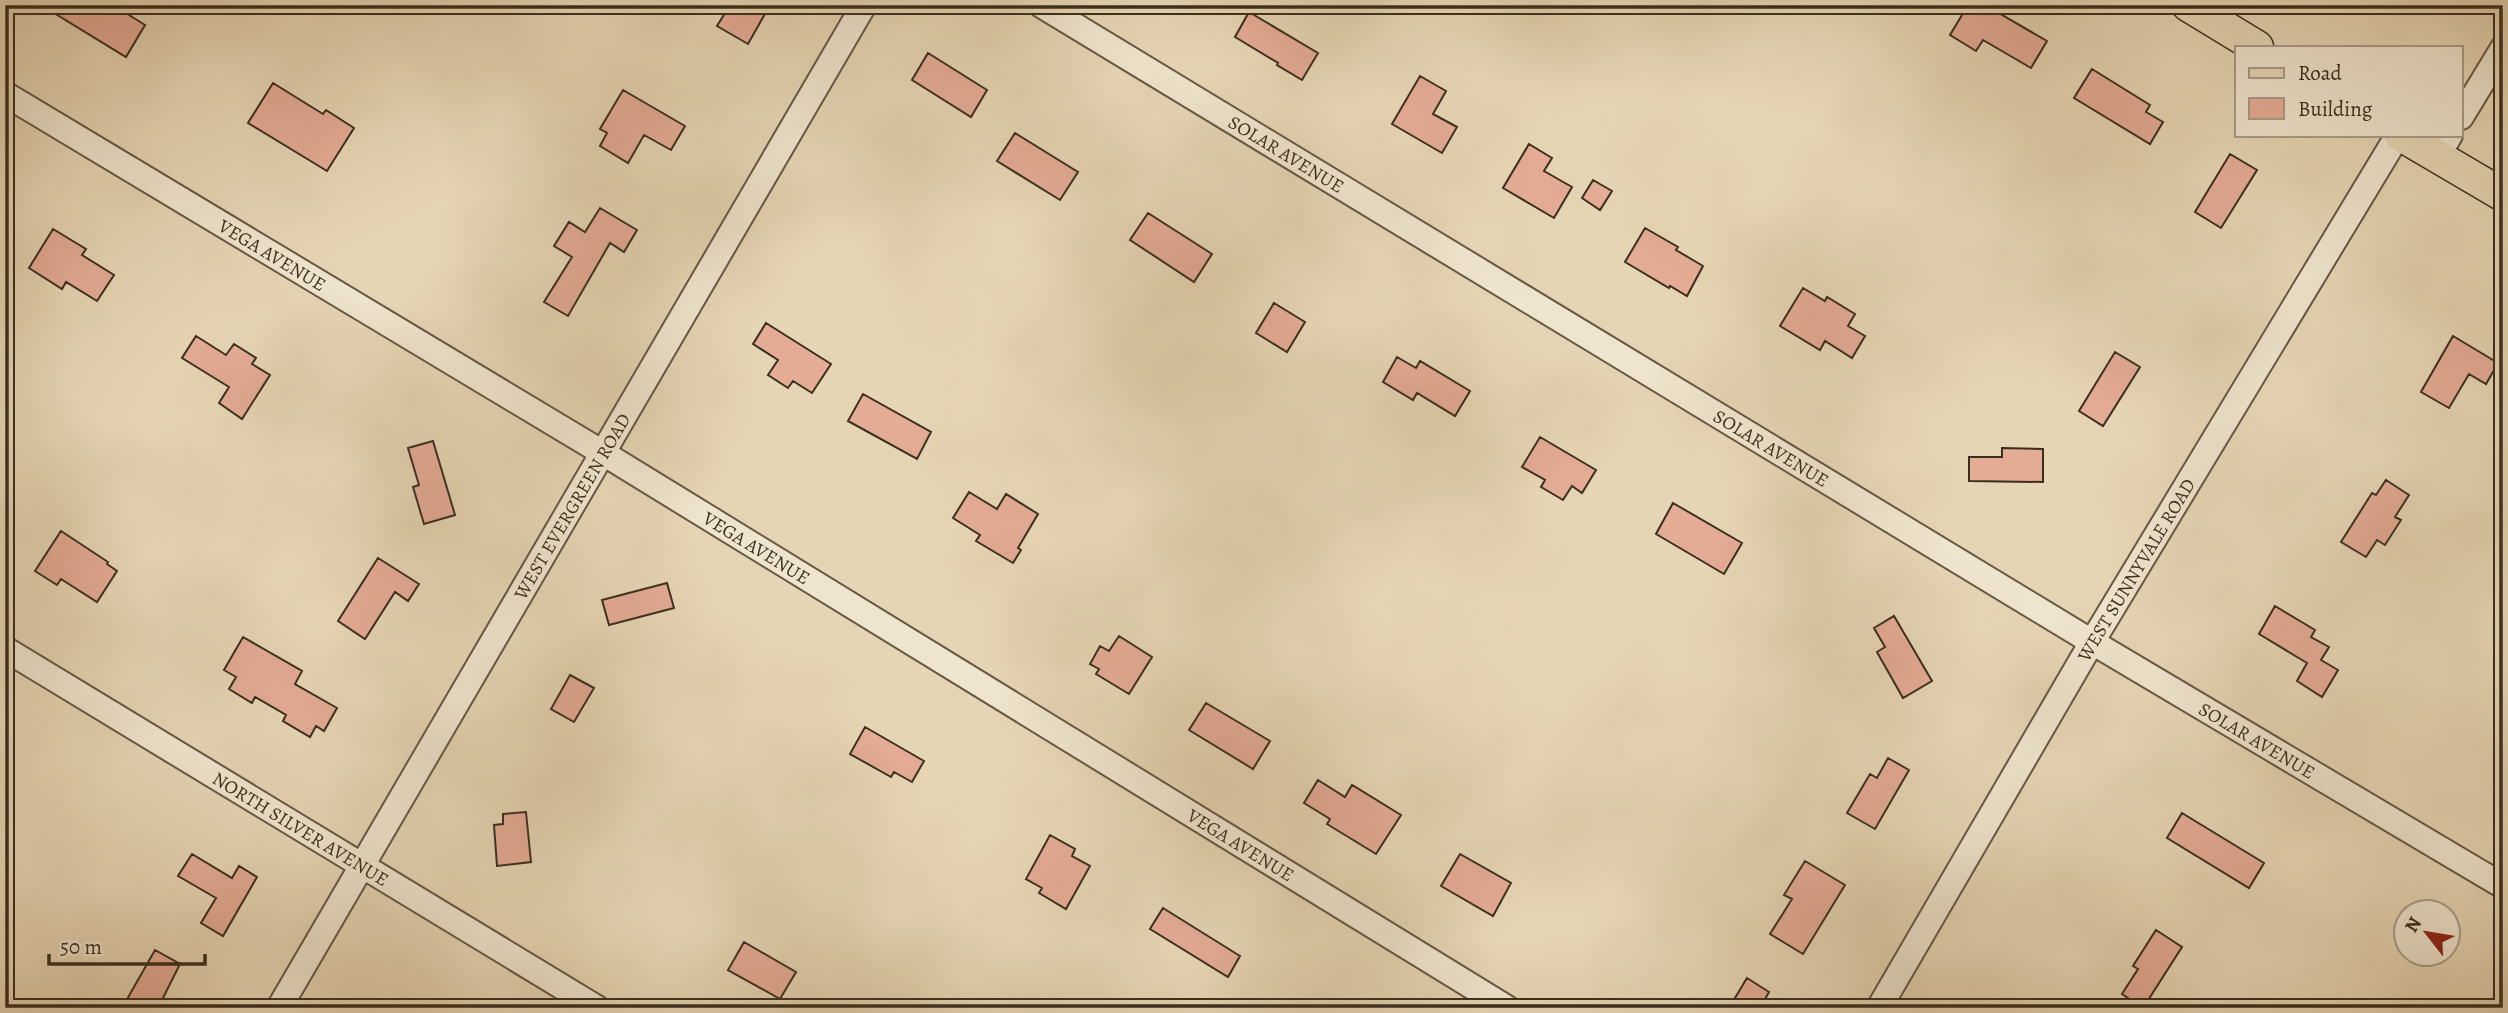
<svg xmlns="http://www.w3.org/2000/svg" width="2508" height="1013" viewBox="0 0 2508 1013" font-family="Alegreya,serif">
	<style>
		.building { fill: #e4ab95; stroke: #3b2f1e; stroke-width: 2 }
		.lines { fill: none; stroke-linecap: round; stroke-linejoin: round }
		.minor-casing { stroke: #665844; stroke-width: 28 }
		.major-casing { stroke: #3b2f1e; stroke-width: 35 }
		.minor { stroke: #efe4ce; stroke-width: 24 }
		.major { stroke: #e6d5b4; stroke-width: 32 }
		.labels { text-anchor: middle; stroke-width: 6; stroke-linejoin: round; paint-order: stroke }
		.street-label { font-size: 19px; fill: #3b2f1e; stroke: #efe4ce }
	</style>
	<rect width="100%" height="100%" fill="#e6d5b4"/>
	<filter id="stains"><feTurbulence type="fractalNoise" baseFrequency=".00286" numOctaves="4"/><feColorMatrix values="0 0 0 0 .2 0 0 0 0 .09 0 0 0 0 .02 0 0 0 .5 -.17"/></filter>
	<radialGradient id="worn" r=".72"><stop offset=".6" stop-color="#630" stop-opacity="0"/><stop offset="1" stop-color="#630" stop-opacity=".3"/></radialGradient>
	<!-- building -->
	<path class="building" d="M 41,5 L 113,5 L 145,25 L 126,57 Z
		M 730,5 L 770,5 L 748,44 L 717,26 Z
		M 1968,5 L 1972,5 L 1987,14 L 1990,8 L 2047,41 L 2031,68 L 1983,40 L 1976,51 L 1950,35 Z
		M 1249,12 L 1318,53 L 1302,80 L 1277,65 L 1278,63 L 1235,37 Z
		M 928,53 L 987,90 L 971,117 L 912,80 Z
		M 2092,69 L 2150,105 L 2146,112 L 2163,122 L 2150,144 L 2074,98 Z
		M 1420,76 L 1446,91 L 1433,114 L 1457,127 L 1442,153 L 1392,124 Z
		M 273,83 L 323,114 L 326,110 L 354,128 L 327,171 L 248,123 Z
		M 623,90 L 685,126 L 671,150 L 644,135 L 628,163 L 600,146 L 607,133 L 600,129 Z
		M 1015,133 L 1078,172 L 1060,200 L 997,161 Z
		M 1529,144 L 1552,158 L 1544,171 L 1572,187 L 1554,218 L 1503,188 Z
		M 2230,154 L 2257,170 L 2221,228 L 2195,212 Z
		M 1593,180 L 1612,191 L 1600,210 L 1582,198 Z
		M 600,208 L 637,230 L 624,252 L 610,243 L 568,316 L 544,302 L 572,257 L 554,246 L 569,222 L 585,232 Z
		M 1148,213 L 1212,254 L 1194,282 L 1130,240 Z
		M 1645,228 L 1678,247 L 1676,250 L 1703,266 L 1687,296 L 1670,286 L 1669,288 L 1625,262 Z
		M 53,229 L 86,249 L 82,255 L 114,275 L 97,301 L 66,282 L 62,289 L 29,268 Z
		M 1803,288 L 1825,301 L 1827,297 L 1855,314 L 1848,326 L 1865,336 L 1852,358 L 1825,341 L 1820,350 L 1780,326 Z
		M 1274,303 L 1305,322 L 1287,352 L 1256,333 Z
		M 766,323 L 831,364 L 812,393 L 793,381 L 788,388 L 768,375 L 778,360 L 753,344 Z
		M 196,336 L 226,355 L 234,344 L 256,358 L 252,364 L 270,375 L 242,419 L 219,403 L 229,387 L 182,358 Z
		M 2453,336 L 2498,363 L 2486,384 L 2469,374 L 2449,408 L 2421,392 Z
		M 2115,352 L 2140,367 L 2103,426 L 2079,411 Z
		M 1397,357 L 1416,368 L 1420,361 L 1470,391 L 1455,416 L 1417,393 L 1413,400 L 1383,382 Z
		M 863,394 L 931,432 L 917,459 L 848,421 Z
		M 1540,437 L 1596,470 L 1582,493 L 1572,486 L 1563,500 L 1541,487 L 1545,480 L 1522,467 Z
		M 433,441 L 455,515 L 424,524 L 413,487 L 419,485 L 408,448 Z
		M 2002,448 L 2043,449 L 2043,482 L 1969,481 L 1969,457 L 2002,457 Z
		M 2386,480 L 2409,495 L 2395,517 L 2401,520 L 2385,545 L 2377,540 L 2366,557 L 2341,542 L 2372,493 L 2376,495 Z
		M 969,492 L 997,509 L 1006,494 L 1038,514 L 1018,548 L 1021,550 L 1013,563 L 976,541 L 980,535 L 953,518 Z
		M 1673,503 L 1742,543 L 1724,574 L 1656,534 Z
		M 61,531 L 108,562 L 107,564 L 117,571 L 97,602 L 61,579 L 57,585 L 35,571 Z
		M 378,558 L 419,584 L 408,601 L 395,592 L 365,639 L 338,621 Z
		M 667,583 L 674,608 L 609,625 L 602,600 Z
		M 2275,606 L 2315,630 L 2311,637 L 2329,647 L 2321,660 L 2338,670 L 2322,697 L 2297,681 L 2307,663 L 2259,634 Z
		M 1894,616 L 1932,681 L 1903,698 L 1877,652 L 1885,647 L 1874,628 Z
		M 1119,636 L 1152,657 L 1129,694 L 1096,674 L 1099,669 L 1090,664 L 1100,646 L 1109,651 Z
		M 243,637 L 302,671 L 295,684 L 337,708 L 324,731 L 316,726 L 310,737 L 283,721 L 286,715 L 255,697 L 252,703 L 229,689 L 236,677 L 224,670 Z
		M 570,675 L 594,688 L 574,722 L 551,709 Z
		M 1206,703 L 1270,741 L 1253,769 L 1189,730 Z
		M 865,727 L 924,761 L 912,782 L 894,772 L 891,777 L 850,754 Z
		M 1888,758 L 1909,770 L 1875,829 L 1847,813 L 1870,774 L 1877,778 Z
		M 1318,780 L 1345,797 L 1352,785 L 1401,815 L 1376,854 L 1327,824 L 1330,819 L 1304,803 Z
		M 526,812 L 531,862 L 497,866 L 494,825 L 503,824 L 503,814 Z
		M 2182,813 L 2264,863 L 2249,888 L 2167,838 Z
		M 1050,835 L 1075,849 L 1072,856 L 1090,866 L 1066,909 L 1039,893 L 1042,888 L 1026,879 Z
		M 192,854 L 232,878 L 239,866 L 257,877 L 223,936 L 201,923 L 216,898 L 178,876 Z
		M 1460,854 L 1511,883 L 1493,916 L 1441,886 Z
		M 1805,861 L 1845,885 L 1803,954 L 1770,934 L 1792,899 L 1784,895 Z
		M 1163,908 L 1240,956 L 1228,977 L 1150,929 Z
		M 2156,930 L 2182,947 L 2143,1008 L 2122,994 L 2138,969 L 2133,966 Z
		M 744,942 L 796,972 L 780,999 L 728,970 Z
		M 155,950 L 180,964 L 158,1008 L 122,1008 Z
		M 1747,978 L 1769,992 L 1760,1008 L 1729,1008 Z"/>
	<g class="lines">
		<!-- minor casing -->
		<g class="minor-casing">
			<g id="minor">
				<path id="s1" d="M 1041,5 L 2092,642 L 2503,886"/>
				<path id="s2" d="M 5,94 L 603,453 L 1507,1008"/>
				<path d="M 2461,117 L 2503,48"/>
				<path d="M 2438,156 L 2450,135"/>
				<path id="s3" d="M 5,649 L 597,1008"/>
				<path id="s4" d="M 279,1008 L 864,5"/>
				<path id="s5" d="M 1879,1008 L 2092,642 L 2398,135"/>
			</g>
		</g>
		<!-- major casing -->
		<g class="major-casing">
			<path id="major" d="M 2188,5 L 2257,47
				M 2401,135 L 2503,195"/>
		</g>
		<!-- minor -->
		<use href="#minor" class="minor"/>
		<!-- major -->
		<use href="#major" class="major"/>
	</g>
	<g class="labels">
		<!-- street labels -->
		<g class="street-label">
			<text dy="7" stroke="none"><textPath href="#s1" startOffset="287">SOLAR AVENUE</textPath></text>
			<text dy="7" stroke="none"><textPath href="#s2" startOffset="312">VEGA AVENUE</textPath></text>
			<text dy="7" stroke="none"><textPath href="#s1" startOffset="854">SOLAR AVENUE</textPath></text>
			<text dy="7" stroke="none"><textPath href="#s4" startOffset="581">WEST EVERGREEN ROAD</textPath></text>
			<text dy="7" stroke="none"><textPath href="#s2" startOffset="878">VEGA AVENUE</textPath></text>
			<text dy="7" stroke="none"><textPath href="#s5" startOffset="508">WEST SUNNYVALE ROAD</textPath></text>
			<text dy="7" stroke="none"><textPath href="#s1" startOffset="1421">SOLAR AVENUE</textPath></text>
			<text dy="7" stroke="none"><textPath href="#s3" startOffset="346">NORTH SILVER AVENUE</textPath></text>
			<text dy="7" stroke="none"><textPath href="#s2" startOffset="1446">VEGA AVENUE</textPath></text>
		</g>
	</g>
	<!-- margin -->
	<rect width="2508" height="1013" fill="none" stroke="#e6d5b4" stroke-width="28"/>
	<rect x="7" y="7" width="2494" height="999" fill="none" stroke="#3b2f1e" stroke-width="3.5"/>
	<rect x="14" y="14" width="2480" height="985" fill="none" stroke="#3b2f1e" stroke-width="2"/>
	<!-- legend -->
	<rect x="2235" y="46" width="228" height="91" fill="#efe4ce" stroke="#a79c88" stroke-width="2"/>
	<rect x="2249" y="68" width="35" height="10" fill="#e6d5b4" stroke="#a79c88" stroke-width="2"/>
	<text x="2298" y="80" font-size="21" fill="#3b2f1e">Road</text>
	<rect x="2249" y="98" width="35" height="21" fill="#e4ab95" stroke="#a79c88" stroke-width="2"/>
	<text x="2298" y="116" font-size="21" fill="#3b2f1e">Building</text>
	<!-- north arrow -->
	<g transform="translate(2427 933) rotate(301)"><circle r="33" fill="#efe4ce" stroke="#a79c88" stroke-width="2"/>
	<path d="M0-5L12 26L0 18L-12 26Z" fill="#8f2418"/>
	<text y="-10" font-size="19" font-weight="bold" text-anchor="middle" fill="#3b2f1e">N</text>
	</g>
	<!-- scale -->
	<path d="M49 954v10h156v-10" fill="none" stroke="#3b2f1e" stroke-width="3.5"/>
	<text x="60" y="954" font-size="21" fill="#3b2f1e" stroke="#efe4ce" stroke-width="5" paint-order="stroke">50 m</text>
	<rect width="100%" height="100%" filter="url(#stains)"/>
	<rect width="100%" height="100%" fill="url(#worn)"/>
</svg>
